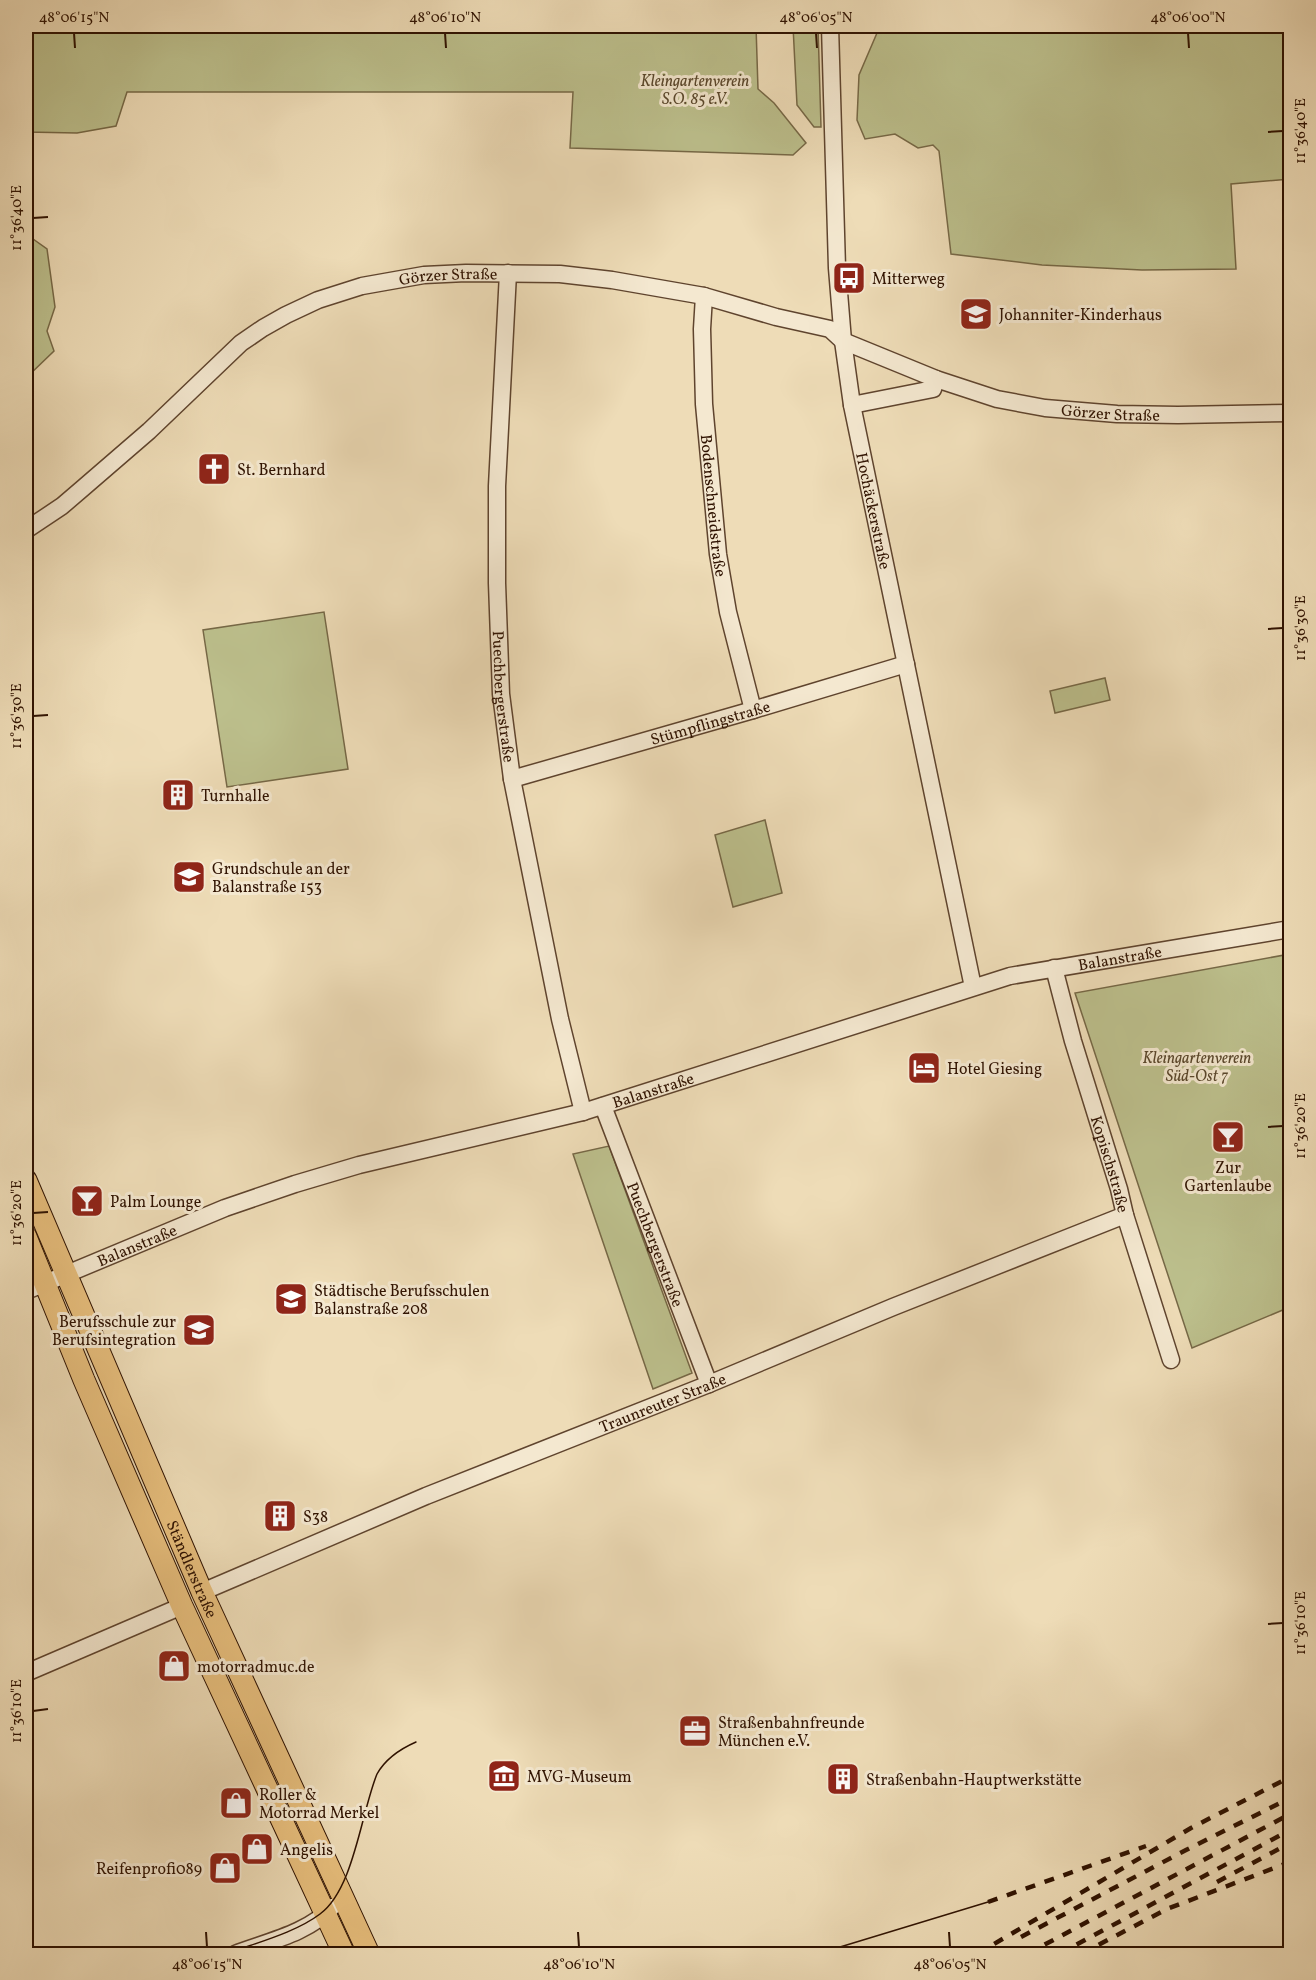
<svg xmlns="http://www.w3.org/2000/svg" width="1316" height="1980" viewBox="0 0 1316 1980" font-family="Vollkorn,serif">
	<style>
		.green { fill: #bcbf8c; stroke: #766846; stroke-width: 1.5 }
		.lines { fill: none; stroke-linecap: round; stroke-linejoin: round }
		.minor-casing { stroke: #5f442e; stroke-width: 19 }
		.major-casing { stroke: #2f1201; stroke-width: 23 }
		.minor { stroke: #f4e8d0; stroke-width: 16 }
		.major { stroke: #e7be7c; stroke-width: 21 }
		.tram { stroke: #2f1201; stroke-width: 1.5 }
		.rail { stroke: #2f1201; stroke-width: 4.5; stroke-dasharray: 10 10; stroke-linecap: butt }
		.ticks { fill: none; stroke: #2f1201; stroke-width: 2 }
		.labels { text-anchor: middle; stroke-width: 6; stroke-linejoin: round; paint-order: stroke }
		.park-label { font-size: 16px; font-style: italic; fill: #59462b; stroke: #f4e8d0 }
		.street-label { font-size: 16px; fill: #2f1201; stroke: #f4e8d0 }
		.poi-label { font-size: 16px; fill: #2f1201; stroke: #f4e8d0; text-anchor: start }
		.neatline { fill: none; stroke: #2f1201; stroke-width: 2 }
		.ticks-label { font-size: 15px; text-anchor: middle; fill: #2f1201 }
	</style>
	<rect width="100%" height="100%" fill="#eedcb7"/>
	<filter id="stains"><feTurbulence type="fractalNoise" baseFrequency=".00333" numOctaves="4"/><feColorMatrix values="0 0 0 0 .2 0 0 0 0 .09 0 0 0 0 .02 0 0 0 .5 -.17"/></filter>
	<radialGradient id="worn" r=".72"><stop offset=".6" stop-color="#630" stop-opacity="0"/><stop offset="1" stop-color="#630" stop-opacity=".3"/></radialGradient>
	<!-- green -->
	<path class="green" d="M 26,26 L 756,26 L 758,89 L 774,103 L 806,143 L 793,155 L 570,148 L 573,92 L 127,92 L 116,126 L 77,133 L 26,132 Z
		M 793,26 L 818,26 L 821,127 L 814,127 L 797,105 Z
		M 880,26 L 1290,26 L 1290,179 L 1231,184 L 1236,269 L 1142,270 L 1042,265 L 951,254 L 939,151 L 933,145 L 918,148 L 895,134 L 865,139 L 857,120 L 859,75 Z
		M 26,234 L 47,249 L 55,307 L 47,331 L 54,351 L 26,378 Z
		M 324,612 L 348,769 L 227,787 L 203,630 Z
		M 1105,678 L 1110,700 L 1055,713 L 1050,691 Z
		M 765,820 L 782,893 L 733,907 L 715,835 Z
		M 1290,954 L 1290,1307 L 1192,1348 L 1075,993 Z
		M 609,1146 L 692,1373 L 653,1389 L 573,1154 Z"/>
	<g class="lines">
		<!-- minor casing -->
		<g class="minor-casing">
			<g id="minor">
				<path id="s1" d="M 830,26 L 837,268 L 843,341 L 852,405 L 973,987"/>
				<path id="s2" d="M 508,273 L 497,486 L 497,583 L 501,694 L 512,779 L 560,1019 L 583,1112"/>
				<path id="s3" d="M 704,296 L 702,329 L 704,404 L 718,554 L 728,612 L 753,710"/>
				<path d="M 852,405 L 933,389 L 936,379"/>
				<path id="s4" d="M 26,530 L 62,506 L 83,488 L 149,431 L 241,343 L 263,328 L 286,315 L 318,300 L 362,286 L 424,275 L 466,273 L 560,274 L 612,280 L 704,296 L 776,317 L 830,329 L 843,341 L 936,379 L 997,399 L 1045,408 L 1117,414 L 1178,415 L 1290,413"/>
				<path id="s5" d="M 512,779 L 753,710 L 906,664"/>
				<path id="s6" d="M 1054,968 L 1073,1041 L 1119,1189 L 1125,1215 L 1171,1360"/>
				<path id="s7" d="M 603,1106 L 709,1384"/>
				<path id="s8" d="M 26,1291 L 225,1208 L 295,1184 L 359,1165 L 583,1112 L 1010,976 L 1290,929"/>
				<path id="s9" d="M 202,1592 L 426,1496 L 709,1384 L 893,1307 L 1125,1215"/>
				<path d="M 26,1673 L 182,1606"/>
				<path d="M 235,1954 C 266,1942 309,1933 332,1907"/>
			</g>
		</g>
		<!-- major casing -->
		<g class="major-casing">
			<g id="major">
				<path id="s10" d="M 26,1180 L 202,1592 L 369,1954"/>
				<path d="M 26,1237 L 84,1380 L 182,1606 L 344,1954"/>
			</g>
		</g>
		<!-- minor -->
		<use href="#minor" class="minor"/>
		<!-- major -->
		<use href="#major" class="major"/>
		<!-- tram -->
		<path class="tram" d="M 226,1954 C 255,1943 295,1933 320,1914 C 354,1889 361,1813 377,1774 C 386,1758 400,1749 416,1742
			M 817,1954 L 988,1902"/>
		<!-- rail -->
		<path class="rail" d="M 1217,1882 L 1290,1843
			M 988,1902 L 1146,1846
			M 1021,1937 L 1186,1850 L 1290,1798
			M 977,1954 L 1191,1828 L 1290,1777
			M 1027,1954 L 1290,1814
			M 1059,1954 L 1290,1830
			M 1081,1954 L 1167,1909 L 1290,1862
			M 1111,1954 L 1127,1946"/>
	</g>
	<!-- ticks -->
	<path class="ticks" d="M 74,33 L 75,48M 445,33 L 446,48M 816,33 L 817,48M 1188,33 L 1189,48M 1268,132 L 1283,131M 33,218 L 48,217M 1268,629 L 1283,628M 33,716 L 48,715M 1268,1127 L 1283,1126M 33,1213 L 48,1212M 1268,1624 L 1283,1623M 33,1711 L 48,1709M 206,1932 L 207,1947M 578,1932 L 579,1947M 949,1932 L 950,1947"/>
	<!-- icons -->
	<defs>
		<g id="bus-square" transform="scale(1.725)"><rect x="-9" y="-9" width="18" height="18" rx="4" fill="#8f2418" stroke="#f4e8d0"/><path d="M-5-6H5V4H4V6H2V4H-2V6H-4V4H-5ZM-3.5-4V0h7V-4ZM-3.5 1.2v1.5H-2V1.2ZM2 1.2v1.5H3.5V1.2Z" fill="#fff"/></g>
		<g id="school-square" transform="scale(1.725)"><rect x="-9" y="-9" width="18" height="18" rx="4" fill="#8f2418" stroke="#f4e8d0"/><path d="M0-5L7-2L0 1L-7-2ZM-4 1L0 2.5L4 1V4Q0 6-4 4Z" fill="#fff"/></g>
		<g id="church-square" transform="scale(1.725)"><rect x="-9" y="-9" width="18" height="18" rx="4" fill="#8f2418" stroke="#f4e8d0"/><path d="M-1.2-6h2.4v3.5h3.3v2.4h-3.3V6h-2.4V-.1h-3.3v-2.4h3.3Z" fill="#fff"/></g>
		<g id="building-square" transform="scale(1.725)"><rect x="-9" y="-9" width="18" height="18" rx="4" fill="#8f2418" stroke="#f4e8d0"/><path d="M-4-6H4V6H1V3H-1V6H-4ZM-2.5-4.3h1.7v1.8h-1.7ZM.8-4.3h1.7v1.8H.8ZM-2.5-1h1.7V.8h-1.7ZM.8-1h1.7V.8H.8Z" fill="#fff"/></g>
		<g id="hotel-square" transform="scale(1.725)"><rect x="-9" y="-9" width="18" height="18" rx="4" fill="#8f2418" stroke="#f4e8d0"/><path d="M-6-4.5h1.5V1H6V5H4.5V3h-9V5H-6ZM-4 0a1.8 1.8 0 1 1 3.6 0ZM.5 0V-2.5h3Q6-2.5 6 0Z" fill="#fff"/></g>
		<g id="bar-square" transform="scale(1.725)"><rect x="-9" y="-9" width="18" height="18" rx="4" fill="#8f2418" stroke="#f4e8d0"/><path d="M-6-5H6L.8 .8V4.5H3.5V6h-7V4.5H-.8V.8Z" fill="#fff"/></g>
		<g id="shop-square" transform="scale(1.725)"><rect x="-9" y="-9" width="18" height="18" rx="4" fill="#8f2418" stroke="#f4e8d0"/><path d="M-5-2.5h2.3a2.7 3.5 0 0 1 5.4 0H5L5.5 6h-11ZM-1.5-2.5h3a1.5 2.3 0 0 0-3 0Z" fill="#fff"/></g>
		<g id="office-square" transform="scale(1.725)"><rect x="-9" y="-9" width="18" height="18" rx="4" fill="#8f2418" stroke="#f4e8d0"/><path d="M-6-3h4V-5.5h4V-3h4V5H-6ZM-1-4.5V-3h2v-1.5ZM-6 0V1H6V0Z" fill="#fff"/></g>
		<g id="museum-square" transform="scale(1.725)"><rect x="-9" y="-9" width="18" height="18" rx="4" fill="#8f2418" stroke="#f4e8d0"/><path d="M0-6L6-3V-2H-6V-3ZM-5-1h2V3h-2ZM-1-1h2V3h-2ZM3-1h2V3H3ZM-6 4H6V6H-6Z" fill="#fff"/></g>
	</defs>
	<g fill-rule="evenodd">
		<use href="#bus-square" x="849" y="278"/>
		<use href="#school-square" x="976" y="314"/>
		<use href="#church-square" x="214" y="469"/>
		<use href="#building-square" x="178" y="795"/>
		<use href="#school-square" x="189" y="877"/>
		<use href="#hotel-square" x="924" y="1068"/>
		<use href="#bar-square" x="1228" y="1137"/>
		<use href="#bar-square" x="87" y="1201"/>
		<use href="#school-square" x="291" y="1299"/>
		<use href="#school-square" x="199" y="1330"/>
		<use href="#building-square" x="280" y="1516"/>
		<use href="#shop-square" x="174" y="1666"/>
		<use href="#office-square" x="695" y="1731"/>
		<use href="#museum-square" x="504" y="1776"/>
		<use href="#building-square" x="843" y="1779"/>
		<use href="#shop-square" x="236" y="1803"/>
		<use href="#shop-square" x="257" y="1849"/>
		<use href="#shop-square" x="225" y="1868"/>
	</g>
	<g class="labels">
		<!-- park labels -->
		<g class="park-label">
			<text x="695" y="86">Kleingartenverein<tspan x="695" dy="18">S.O. 85 e.V.</tspan></text>
			<text x="1197" y="1063">Kleingartenverein<tspan x="1197" dy="18">Süd-Ost 7</tspan></text>
		</g>
		<!-- street labels -->
		<g class="street-label">
			<text dy="6" stroke="none"><textPath href="#s4" startOffset="507">Görzer Straße</textPath></text>
			<text dy="6" stroke="none"><textPath href="#s4" startOffset="1192">Görzer Straße</textPath></text>
			<text dy="6" stroke="none"><textPath href="#s3" startOffset="210">Bodenschneidstraße</textPath></text>
			<text dy="6" stroke="none"><textPath href="#s1" startOffset="488">Hochäckerstraße</textPath></text>
			<text dy="6" stroke="none"><textPath href="#s2" startOffset="424">Puechbergerstraße</textPath></text>
			<text dy="6" stroke="none"><textPath href="#s5" startOffset="206">Stümpflingstraße</textPath></text>
			<text dy="6" stroke="none"><textPath href="#s8" startOffset="1146">Balanstraße</textPath></text>
			<text dy="6" stroke="none"><textPath href="#s8" startOffset="660">Balanstraße</textPath></text>
			<text dy="6" stroke="none"><textPath href="#s6" startOffset="204">Kopischstraße</textPath></text>
			<text dy="6" stroke="none"><textPath href="#s8" startOffset="120">Balanstraße</textPath></text>
			<text dy="6" stroke="none"><textPath href="#s7" startOffset="148">Puechbergerstraße</textPath></text>
			<text dy="6" stroke="none"><textPath href="#s9" startOffset="498">Traunreuter Straße</textPath></text>
			<text dy="6" stroke="none"><textPath href="#s10" startOffset="423">Ständlerstraße</textPath></text>
		</g>
		<!-- poi labels -->
		<g class="poi-label">
			<text x="872" y="284">Mitterweg</text>
			<text x="999" y="320">Johanniter-Kinderhaus</text>
			<text x="237" y="475">St. Bernhard</text>
			<text x="201" y="801">Turnhalle</text>
			<text x="212" y="874">Grundschule an der<tspan x="212" dy="18">Balanstraße 153</tspan></text>
			<text x="947" y="1074">Hotel Giesing</text>
			<text x="1228" y="1173" text-anchor="middle">Zur<tspan x="1228" dy="18">Gartenlaube</tspan></text>
			<text x="110" y="1207">Palm Lounge</text>
			<text x="314" y="1296">Städtische Berufsschulen<tspan x="314" dy="18">Balanstraße 208</tspan></text>
			<text x="176" y="1327" text-anchor="end">Berufsschule zur<tspan x="176" dy="18">Berufsintegration</tspan></text>
			<text x="303" y="1522">S38</text>
			<text x="197" y="1672">motorradmuc.de</text>
			<text x="718" y="1728">Straßenbahnfreunde<tspan x="718" dy="18">München e.V.</tspan></text>
			<text x="527" y="1782">MVG-Museum</text>
			<text x="866" y="1785">Straßenbahn-Hauptwerkstätte</text>
			<text x="259" y="1800">Roller &amp;<tspan x="259" dy="18">Motorrad Merkel</tspan></text>
			<text x="280" y="1855">Angelis</text>
			<text x="202" y="1874" text-anchor="end">Reifenprofi089</text>
		</g>
	</g>
	<!-- margin -->
	<rect width="1316" height="1980" fill="none" stroke="#eedcb7" stroke-width="66"/>
	<rect x="33" y="33" width="1250" height="1914" class="neatline"/>
	<g class="ticks-label">
		<text x="74" y="22">48°06'15"N</text>
		<text x="445" y="22">48°06'10"N</text>
		<text x="816" y="22">48°06'05"N</text>
		<text x="1188" y="22">48°06'00"N</text>
		<text transform="translate(1300 131) rotate(-90)" y="5">11°36'40"E</text>
		<text transform="translate(16 218) rotate(-90)" y="5">11°36'40"E</text>
		<text transform="translate(1300 628) rotate(-90)" y="5">11°36'30"E</text>
		<text transform="translate(16 716) rotate(-90)" y="5">11°36'30"E</text>
		<text transform="translate(1300 1126) rotate(-90)" y="5">11°36'20"E</text>
		<text transform="translate(16 1213) rotate(-90)" y="5">11°36'20"E</text>
		<text transform="translate(1300 1623) rotate(-90)" y="5">11°36'10"E</text>
		<text transform="translate(16 1711) rotate(-90)" y="5">11°36'10"E</text>
		<text x="207" y="1969">48°06'15"N</text>
		<text x="579" y="1969">48°06'10"N</text>
		<text x="950" y="1969">48°06'05"N</text>
	</g>
	<rect width="100%" height="100%" filter="url(#stains)"/>
	<rect width="100%" height="100%" fill="url(#worn)"/>
</svg>
